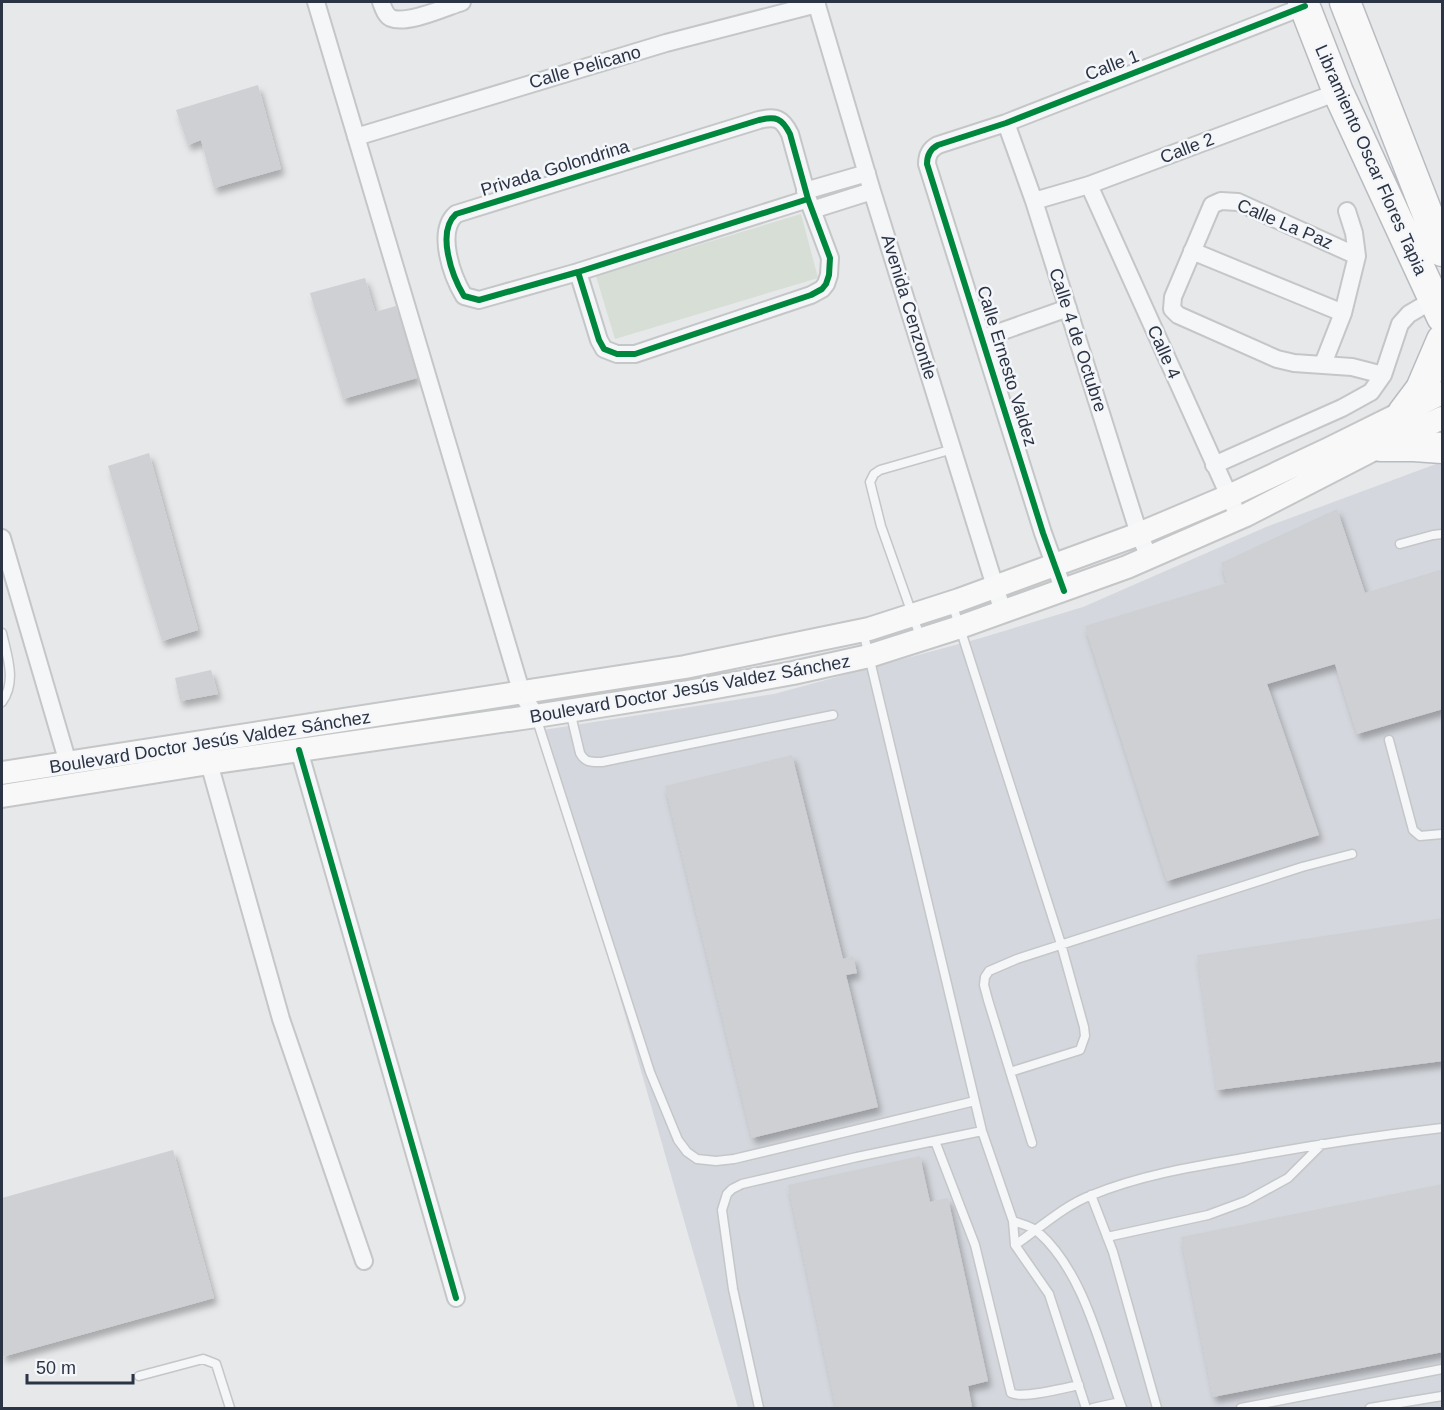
<svg xmlns="http://www.w3.org/2000/svg" width="1444" height="1410" viewBox="0 0 1444 1410" font-family="Helvetica,sans-serif">
	<style>
		.built { fill: #d4d7dd }
		.green { fill: #d6ded6 }
		.building { fill: #ced0d3; filter: url(#shadow) }
		.lines { fill: none; stroke-linecap: round; stroke-linejoin: round }
		.lane-casing { stroke: #c4c6c8; stroke-width: 11 }
		.street-casing { stroke: #c4c6c8; stroke-width: 20 }
		.secondary-casing { stroke: #c4c6c8; stroke-width: 26 }
		.highway-casing { stroke: #b8bbbf; stroke-width: 33 }
		.lane { stroke: #f5f6f7; stroke-width: 8 }
		.street { stroke: #f5f6f7; stroke-width: 16 }
		.secondary { stroke: #f8f8f8; stroke-width: 22 }
		.highway { stroke: #f8f8f8; stroke-width: 30 }
		.cycleway-casing { stroke: #f4f6f9; stroke-width: 10 }
		.cycleway { stroke: #00873e; stroke-width: 6 }
		.labels { text-anchor: middle; stroke-width: 5; stroke-linejoin: round; paint-order: stroke }
		.street-label { font-size: 18px; fill: #2b3445; stroke: #f4f6f9 }
	</style>
	<defs>
		<filter id="shadow"><feDropShadow dx="3.5" dy="6" stdDeviation="3" flood-color="#0004"/></filter>
	</defs>
	<rect width="100%" height="100%" fill="#e6e8ea"/>
	<!-- built -->
	<path class="built" d="M 1436,464 L 1442,465 L 1442,1408 L 738,1408 L 543,730 L 774,694 L 981,638 L 1083,607 L 1266,527 Z"/>
	<!-- green -->
	<path class="green" d="M 801,214 L 818,278 L 615,339 L 596,276 Z"/>
	<!-- building -->
	<path class="building" d="M 258,85 L 281,169 L 214,188 L 201,140 L 188,145 L 176,110 Z
		M 365,278 L 375,312 L 396,306 L 417,378 L 343,399 L 310,293 Z
		M 149,453 L 198,630 L 162,641 L 108,466 Z
		M 1337,509 L 1365,593 L 1443,569 L 1443,709 L 1357,734 L 1335,664 L 1267,684 L 1319,835 L 1167,881 L 1085,626 L 1227,583 L 1221,563 Z
		M 211,670 L 218,694 L 180,701 L 175,678 Z
		M 792,755 L 843,959 L 853,956 L 857,973 L 846,975 L 878,1107 L 752,1138 L 665,786 Z
		M 1443,918 L 1443,1061 L 1217,1090 L 1197,955 Z
		M 173,1150 L 214,1298 L 2,1357 L 2,1198 Z
		M 920,1156 L 930,1202 L 948,1198 L 988,1381 L 968,1386 L 972,1407 L 964,1408 L 836,1408 L 788,1185 Z
		M 1443,1184 L 1443,1352 L 1213,1397 L 1181,1237 Z"/>
	<g class="lines">
		<!-- lane casing -->
		<g class="lane-casing">
			<path id="lane" d="M 1400,544 L 1433,535 L 1442,534
				M 952,603 L 1061,944 L 1084,1027 L 1085,1036 L 1080,1050 L 1010,1072
				M 863,631 L 982,1131 L 1013,1221
				M 2,633 C 7,656 17,681 2,702
				M 921,639 L 881,526 L 870,482 L 874,474 L 880,470 L 953,449
				M 570,711 L 580,753 C 585,763 592,762 602,762 L 833,715
				M 536,717 L 650,1072 L 678,1140 L 687,1152 L 697,1159 L 716,1161 L 734,1159 L 975,1101
				M 1389,740 L 1413,830 L 1420,836 L 1442,834
				M 935,1141 L 975,1245 L 1011,1393 C 1022,1399 1065,1388 1079,1385
				M 1032,1143 L 988,1000 L 984,985 L 985,977 L 989,971 L 1017,959 L 1302,867 L 1352,854
				M 1091,1195 L 1113,1252 L 1157,1408
				M 1107,1237 L 1208,1215 L 1246,1201 L 1288,1178 L 1322,1144
				M 1015,1245 C 1040,1228 1063,1206 1092,1195 C 1138,1176 1190,1167 1238,1159 C 1306,1146 1374,1136 1442,1128
				M 139,1376 L 203,1359 L 216,1364 L 230,1408
				M 759,1408 L 733,1289 L 722,1210 L 727,1194 L 732,1189 L 742,1184 L 857,1157 L 982,1131
				M 1086,1408 L 1049,1294 L 1015,1245 L 1013,1221 C 1021,1224 1032,1226 1038,1232 C 1085,1273 1101,1351 1122,1408
				M 1093,1408 L 1120,1402
				M 1241,1408 L 1442,1369
				M 1370,1408 L 1442,1396"/>
		</g>
		<!-- street casing -->
		<g class="street-casing">
			<path id="street" d="M 316,2 L 522,694 L 536,716
				M 381,2 C 383,7 385,15 391,18 C 407,25 446,7 462,2
				M 816,2 L 872,191 L 1003,612
				M 1006,123 L 1034,201 L 1139,534 L 1149,557
				M 356,137 L 666,43 L 817,4
				M 1089,185 L 1239,518
				M 805,191 L 867,173
				M 1034,201 L 1089,185 L 1338,92
				M 812,210 L 872,191
				M 1192,251 L 1343,313
				M 1357,256 L 1238,202 L 1221,201 L 1212,205 L 1173,297 L 1172,309 L 1178,315 L 1277,359 L 1294,363 L 1352,367 L 1383,375
				M 578,272 L 599,340 L 604,349 L 617,354 L 635,354 L 811,295 L 822,289 L 826,284 L 829,275 L 830,258 L 808,199 L 790,134 C 782,118 776,116 759,120 L 456,214 C 436,232 452,276 464,296 L 479,300 L 578,272 L 808,199
				M 983,338 L 1068,308
				M 1323,364 L 1343,313 L 1357,256 L 1354,233 L 1347,211
				M 1214,465 L 1342,408 L 1371,392 L 1383,375 L 1400,324 L 1409,314 L 1433,300
				M 2,538 L 68,763
				M 1064,591 L 1043,533 L 927,164 C 927,155 930,149 938,145 L 1006,123 L 1305,6
				M 299,750 L 456,1298
				M 209,763 L 281,1019 L 364,1261"/>
		</g>
		<!-- secondary casing -->
		<g class="secondary-casing">
			<path id="secondary" d="M 2,773 L 685,667 L 869,629 L 959,600 L 1139,534 L 1229,496 L 1329,449 L 1442,393
				M 2,796 L 209,763 L 536,716 L 688,692 L 793,673 L 869,656 L 960,627 L 1127,567 L 1246,515 L 1380,446 L 1442,418"/>
		</g>
		<!-- highway casing -->
		<g class="highway-casing">
			<path id="highway" d="M 1303,2 L 1338,92 L 1442,317
				M 1345,2 L 1442,251
				M 1403,413 L 1421,389 L 1442,340
				M 1380,446 L 1414,446 L 1442,448"/>
		</g>
		<!-- lane -->
		<use href="#lane" class="lane"/>
		<!-- street -->
		<use href="#street" class="street"/>
		<!-- secondary -->
		<use href="#secondary" class="secondary"/>
		<!-- highway -->
		<use href="#highway" class="highway"/>
		<!-- cycleway casing -->
		<g class="cycleway-casing">
			<path id="cycleway" d="M 578,272 L 599,340 L 604,349 L 617,354 L 635,354 L 811,295 L 822,289 L 826,284 L 829,275 L 830,258 L 808,199 L 790,134 C 782,118 776,116 759,120 L 456,214 C 436,232 452,276 464,296 L 479,300 L 578,272 L 808,199
				M 1064,591 L 1043,533 L 927,164 C 927,155 930,149 938,145 L 1006,123 L 1305,6
				M 299,750 L 456,1298"/>
		</g>
		<!-- cycleway -->
		<use href="#cycleway" class="cycleway"/>
	</g>
	<g class="labels">
		<!-- street labels -->
		<g class="street-label">
			<text transform="translate(1112 65) rotate(-21)" y="6">Calle 1</text>
			<text transform="translate(585 67) rotate(-16)" y="6">Calle Pelicano</text>
			<text transform="translate(1187 148) rotate(-21)" y="6">Calle 2</text>
			<text transform="translate(1371 160) rotate(66)" y="6">Libramiento Oscar Flores Tapia</text>
			<text transform="translate(555 168) rotate(-17)" y="6">Privada Golondrina</text>
			<text transform="translate(1285 224) rotate(23)" y="6">Calle La Paz</text>
			<text transform="translate(909 307) rotate(73)" y="6">Avenida Cenzontle</text>
			<text transform="translate(1078 340) rotate(72)" y="6">Calle 4 de Octubre</text>
			<text transform="translate(1164 352) rotate(66)" y="6">Calle 4</text>
			<text transform="translate(1007 366) rotate(73)" y="6">Calle Ernesto Valdez</text>
			<text transform="translate(690 689) rotate(-10)" y="6">Boulevard Doctor Jesús Valdez Sánchez</text>
			<text transform="translate(210 742) rotate(-9)" y="6">Boulevard Doctor Jesús Valdez Sánchez</text>
		</g>
	</g>
	<!-- border -->
	<rect width="1444" height="1410" fill="none" stroke="#2b3445" stroke-width="6"/>
	<!-- scale -->
	<path d="M27 1374v9h106v-9" fill="none" stroke="#2b3445" stroke-width="3"/>
	<text x="36" y="1374" font-size="18" fill="#2b3445" stroke="#f4f6f9" stroke-width="4.5" paint-order="stroke">50 m</text>
</svg>
